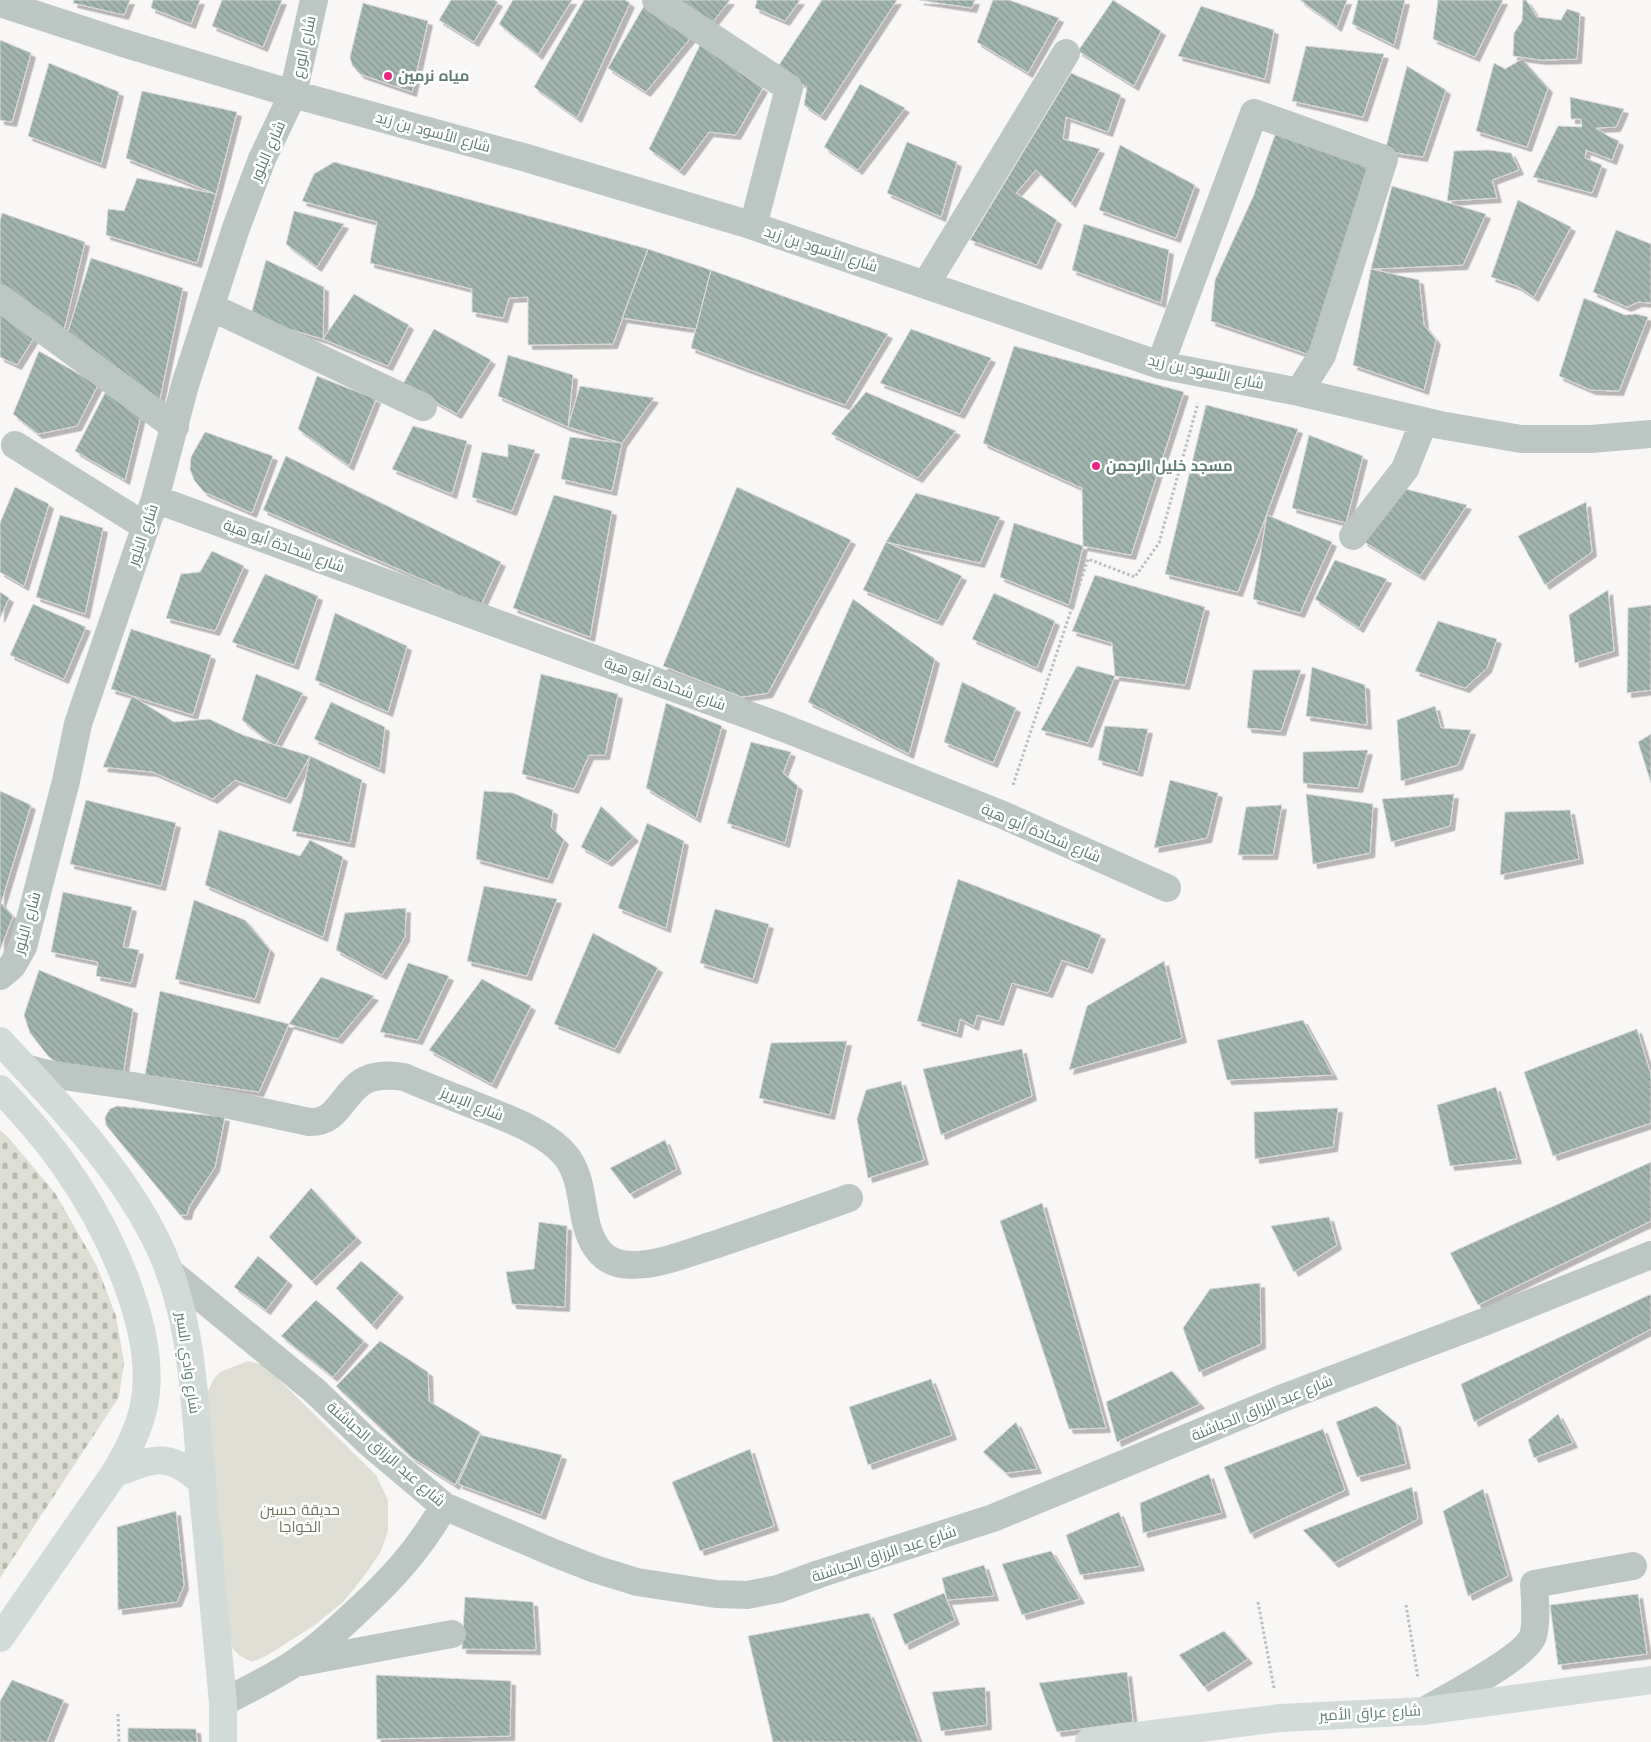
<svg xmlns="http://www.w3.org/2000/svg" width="1651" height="1742" viewBox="0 0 1651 1742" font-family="'Work Sans',Cairo,sans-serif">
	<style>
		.cemetery { fill: url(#cemetery-stones) }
		.park { fill: #deded5 }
		.building { fill: url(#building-back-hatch); stroke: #dbd9d8; filter: url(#shadow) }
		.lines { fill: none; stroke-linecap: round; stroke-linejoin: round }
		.path { stroke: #b7bfbd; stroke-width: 3; stroke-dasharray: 2.5 2.5; stroke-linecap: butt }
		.minor { stroke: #bcc7c4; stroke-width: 28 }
		.major { stroke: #d2dbd8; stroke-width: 28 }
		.poi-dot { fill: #eb2484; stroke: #fff; stroke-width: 2 }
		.labels { text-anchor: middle; stroke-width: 5; stroke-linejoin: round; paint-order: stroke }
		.street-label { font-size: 15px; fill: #5e7d74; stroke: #fff }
		.poi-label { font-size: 15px; font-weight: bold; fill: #5e7d74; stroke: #fff; text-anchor: start }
		.park-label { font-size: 15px; fill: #72745e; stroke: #fff }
	</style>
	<defs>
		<pattern id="cemetery-stones" width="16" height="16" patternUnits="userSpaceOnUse" patternTransform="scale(1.25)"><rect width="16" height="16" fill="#deded5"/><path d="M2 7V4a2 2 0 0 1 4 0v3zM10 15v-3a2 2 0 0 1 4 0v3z" fill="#b7b9b1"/></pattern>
		<pattern id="building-back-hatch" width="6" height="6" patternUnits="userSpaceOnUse" patternTransform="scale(1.25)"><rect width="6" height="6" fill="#a1b4ae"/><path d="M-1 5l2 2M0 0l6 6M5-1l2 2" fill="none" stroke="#869892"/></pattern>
		<filter id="shadow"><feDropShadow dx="4.5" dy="4.5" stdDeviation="0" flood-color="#0004"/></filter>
	</defs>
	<rect width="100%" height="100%" fill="#f9f7f6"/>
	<!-- cemetery -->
	<path class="cemetery" d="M 0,1130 L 8,1137 L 55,1193 L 97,1266 L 116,1316 L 124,1362 L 119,1397 L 0,1578 Z"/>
	<!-- park -->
	<path class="park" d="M 248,1361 L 264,1365 L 376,1475 L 388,1500 L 388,1531 L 381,1551 L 365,1575 L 343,1602 L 315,1625 L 266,1656 L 252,1662 L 240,1656 L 232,1648 L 208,1474 L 207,1394 L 213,1380 L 220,1372 Z"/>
	<!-- building -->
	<path class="building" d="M 74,0 L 130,0 L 124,15 L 73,3 Z
		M 153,0 L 200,0 L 191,24 L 151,8 Z
		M 222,0 L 282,0 L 263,47 L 212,26 Z
		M 451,0 L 494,0 L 498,2 L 474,42 L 439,20 Z
		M 513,0 L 572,0 L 538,55 L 499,24 Z
		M 584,0 L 625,0 L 630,3 L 577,118 L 534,87 Z
		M 674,0 L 730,0 L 709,27 Z
		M 757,0 L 800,0 L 785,21 L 755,8 Z
		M 822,0 L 897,0 L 821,116 L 804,105 L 807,87 L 777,68 Z
		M 919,0 L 975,0 L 972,8 Z
		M 993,0 L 1009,0 L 1059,18 L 1028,73 L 977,42 Z
		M 1113,0 L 1161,31 L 1134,86 L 1078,51 Z
		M 1300,0 L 1347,0 L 1337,27 Z
		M 1358,0 L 1405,0 L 1394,45 L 1352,24 Z
		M 1438,0 L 1503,0 L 1475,57 L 1433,39 Z
		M 1523,0 L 1526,0 L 1537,17 L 1561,20 L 1567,9 L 1580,13 L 1577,59 L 1541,60 L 1513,56 L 1514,33 L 1522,21 Z
		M 363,3 L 428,21 L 412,92 L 360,74 L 352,65 L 350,57 Z
		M 644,6 L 693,35 L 646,92 L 608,68 Z
		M 1201,6 L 1274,30 L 1265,79 L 1178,56 Z
		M 0,40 L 31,53 L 12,122 L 0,120 Z
		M 700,45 L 763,88 L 736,135 L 709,132 L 680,171 L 649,149 Z
		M 1306,46 L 1384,54 L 1363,117 L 1292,101 Z
		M 1522,59 L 1548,88 L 1527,147 L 1476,131 L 1494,63 L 1505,69 Z
		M 49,63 L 119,92 L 101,164 L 28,136 Z
		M 1407,66 L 1446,90 L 1423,157 L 1385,151 Z
		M 1071,73 L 1121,95 L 1108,132 L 1066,117 L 1063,139 L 1100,149 L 1071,203 L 1036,170 L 1016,193 L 1057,220 L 1037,265 L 970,240 Z
		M 860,84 L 905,108 L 858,170 L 824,147 Z
		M 142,91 L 237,112 L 216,194 L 126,158 Z
		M 1570,97 L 1624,109 L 1616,127 L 1596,128 L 1608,136 L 1619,141 L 1612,160 L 1586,150 L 1585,158 L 1602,165 L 1592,193 L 1533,177 L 1558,126 L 1582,127 L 1581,119 L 1571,119 Z
		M 1276,132 L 1371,163 L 1310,355 L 1211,321 L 1215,280 L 1253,197 Z
		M 907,142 L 957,162 L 941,217 L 887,193 Z
		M 1120,145 L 1195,185 L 1176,238 L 1099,210 Z
		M 1489,150 L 1511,153 L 1519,170 L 1492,180 L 1497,198 L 1447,201 L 1454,151 Z
		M 334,162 L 648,249 L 613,344 L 528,345 L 528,297 L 509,298 L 503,318 L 472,312 L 472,289 L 370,263 L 377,222 L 302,201 L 314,174 Z
		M 137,178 L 216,194 L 197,263 L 106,235 L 108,209 L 124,211 Z
		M 1392,186 L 1486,214 L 1463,265 L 1371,269 Z
		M 1518,200 L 1571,227 L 1534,297 L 1517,286 L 1491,277 Z
		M 294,211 L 344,224 L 317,267 L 286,244 Z
		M 2,213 L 85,242 L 63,334 L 0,287 L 0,221 Z
		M 1084,224 L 1169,250 L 1161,303 L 1072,270 Z
		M 1616,230 L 1651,244 L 1651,303 L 1638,302 L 1627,307 L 1593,292 Z
		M 648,249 L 711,270 L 696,329 L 622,318 Z
		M 91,258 L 183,288 L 159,403 L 68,332 Z
		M 266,260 L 324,287 L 323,339 L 250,318 Z
		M 1371,269 L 1419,280 L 1424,325 L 1436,340 L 1424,390 L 1353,365 Z
		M 711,270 L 888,334 L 845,405 L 691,348 Z
		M 354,294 L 409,325 L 388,366 L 323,339 Z
		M 1584,298 L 1625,315 L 1636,314 L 1648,317 L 1619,391 L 1591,390 L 1559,376 Z
		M 0,312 L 35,336 L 17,365 L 0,357 Z
		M 434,329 L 491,360 L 457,414 L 403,384 Z
		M 911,329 L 991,358 L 960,414 L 880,383 Z
		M 1014,346 L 1184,392 L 1131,555 L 1083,546 L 1082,488 L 983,443 Z
		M 39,351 L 98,385 L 77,426 L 38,434 L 13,414 Z
		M 508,355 L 573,375 L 568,427 L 498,396 Z
		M 317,376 L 376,399 L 349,466 L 298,429 Z
		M 580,386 L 654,398 L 622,443 L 568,427 Z
		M 866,392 L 956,431 L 918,478 L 831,434 Z
		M 105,393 L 142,411 L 125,480 L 75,451 Z
		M 1206,405 L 1298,429 L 1238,592 L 1165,574 Z
		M 413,426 L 467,441 L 452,494 L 392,469 Z
		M 205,432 L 273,456 L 252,513 L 204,492 L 194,480 L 190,469 L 191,457 Z
		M 1309,435 L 1363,456 L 1346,523 L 1292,508 Z
		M 570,437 L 622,443 L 612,491 L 561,479 Z
		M 508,444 L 535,450 L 512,511 L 472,497 L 482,452 L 508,457 Z
		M 286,456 L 501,562 L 481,605 L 263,510 Z
		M 15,487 L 49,504 L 24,586 L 0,572 L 0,523 Z
		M 737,487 L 851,540 L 768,693 L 742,697 L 663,666 Z
		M 1398,487 L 1467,505 L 1420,576 L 1363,541 Z
		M 916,493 L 1000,517 L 980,563 L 886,542 Z
		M 554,495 L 612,511 L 590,637 L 513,608 Z
		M 1586,502 L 1592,552 L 1545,585 L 1518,536 Z
		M 60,515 L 103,528 L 85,614 L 36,597 Z
		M 1267,515 L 1332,542 L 1300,613 L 1253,599 Z
		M 1014,523 L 1083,546 L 1069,605 L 1000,577 Z
		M 886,542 L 962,576 L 938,621 L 863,590 Z
		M 212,551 L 244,566 L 215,631 L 166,618 L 181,574 L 200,572 Z
		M 1335,560 L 1387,579 L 1359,628 L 1315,599 Z
		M 265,574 L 318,596 L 294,665 L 232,642 Z
		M 1095,575 L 1205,607 L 1185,685 L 1115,676 L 1112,643 L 1072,631 Z
		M 1608,590 L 1614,651 L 1575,663 L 1569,615 Z
		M 0,592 L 9,598 L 0,618 Z
		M 994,593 L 1055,621 L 1037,668 L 972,639 Z
		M 853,599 L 935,659 L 909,754 L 808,702 Z
		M 33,604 L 86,627 L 64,679 L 10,655 Z
		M 1651,605 L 1651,690 L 1627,693 L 1628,608 Z
		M 335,613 L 407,646 L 388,712 L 315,680 Z
		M 1438,621 L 1497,639 L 1487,668 L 1465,688 L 1415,671 Z
		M 131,629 L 211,655 L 193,715 L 111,689 Z
		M 1077,666 L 1115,676 L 1088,743 L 1041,730 Z
		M 1312,667 L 1365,685 L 1367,725 L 1306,716 Z
		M 1253,670 L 1301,670 L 1281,731 L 1247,728 Z
		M 256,674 L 303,693 L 275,746 L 242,720 Z
		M 541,674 L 618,694 L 605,755 L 589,755 L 574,789 L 522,774 Z
		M 962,682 L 1016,708 L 993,763 L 944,742 Z
		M 132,696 L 174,722 L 209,719 L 243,735 L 310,756 L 286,799 L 235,780 L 213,799 L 153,772 L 103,767 Z
		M 331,702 L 385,727 L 380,769 L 314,739 Z
		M 666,703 L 722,726 L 696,818 L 646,788 Z
		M 1435,706 L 1441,728 L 1471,730 L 1458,765 L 1401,781 L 1397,720 Z
		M 1105,726 L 1148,729 L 1138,772 L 1098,760 Z
		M 1651,734 L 1651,783 L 1638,742 Z
		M 751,742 L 791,752 L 783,773 L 798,786 L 785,843 L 727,823 Z
		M 1368,750 L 1358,788 L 1303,783 L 1303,752 Z
		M 310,756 L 362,780 L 350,843 L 292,831 L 302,797 Z
		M 1170,780 L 1218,793 L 1207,838 L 1154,848 Z
		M 0,791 L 31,805 L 1,903 L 13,916 L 0,950 Z
		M 484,791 L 513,793 L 553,810 L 551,827 L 564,840 L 548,879 L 476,859 Z
		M 1306,794 L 1373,804 L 1370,853 L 1313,864 Z
		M 1454,794 L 1450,826 L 1391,842 L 1382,799 Z
		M 86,800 L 176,823 L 161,886 L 70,864 Z
		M 1282,805 L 1273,855 L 1238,855 L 1246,807 Z
		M 601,806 L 634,837 L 608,862 L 581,847 Z
		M 1570,810 L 1579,859 L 1500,875 L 1505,812 Z
		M 647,823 L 684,841 L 666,928 L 618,908 Z
		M 219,830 L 300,856 L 310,840 L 343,857 L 323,937 L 205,885 Z
		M 958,879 L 1101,935 L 1088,969 L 1062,960 L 1048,993 L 1012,983 L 999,1021 L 977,1015 L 974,1026 L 960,1019 L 957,1033 L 917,1021 Z
		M 484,886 L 557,899 L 527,976 L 467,961 Z
		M 63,892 L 132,907 L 123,947 L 139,950 L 131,983 L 96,976 L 98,962 L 51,952 Z
		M 194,900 L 245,920 L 270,950 L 255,999 L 175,979 Z
		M 406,908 L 405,937 L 382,975 L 336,950 L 345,913 Z
		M 715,909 L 769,924 L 753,979 L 700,963 Z
		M 593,933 L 658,968 L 615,1049 L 554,1024 Z
		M 1164,961 L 1182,1038 L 1069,1070 L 1087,1006 Z
		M 408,963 L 449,976 L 418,1040 L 380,1032 Z
		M 39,970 L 133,1009 L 123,1075 L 73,1072 L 49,1057 L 30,1033 L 24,1015 Z
		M 321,977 L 374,996 L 338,1039 L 289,1024 Z
		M 482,979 L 531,1006 L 492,1084 L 429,1050 Z
		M 160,991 L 289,1024 L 259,1092 L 145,1075 Z
		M 1303,1020 L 1333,1075 L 1227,1080 L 1217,1040 Z
		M 1637,1029 L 1651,1075 L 1651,1123 L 1553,1156 L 1524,1072 Z
		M 847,1041 L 830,1115 L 759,1098 L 771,1043 Z
		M 1022,1049 L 1032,1096 L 941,1135 L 923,1069 Z
		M 901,1081 L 924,1160 L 868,1178 L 857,1119 L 866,1090 Z
		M 1496,1087 L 1517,1159 L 1450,1166 L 1437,1105 Z
		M 117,1106 L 225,1117 L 215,1167 L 189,1207 L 187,1215 L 180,1215 L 106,1125 L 105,1117 L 110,1109 Z
		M 1338,1108 L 1333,1147 L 1255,1159 L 1254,1112 Z
		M 665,1140 L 677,1169 L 630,1194 L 610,1168 Z
		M 1651,1162 L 1651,1221 L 1478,1305 L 1450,1253 Z
		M 311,1188 L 357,1238 L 312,1281 L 269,1237 Z
		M 1042,1203 L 1106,1428 L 1069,1429 L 1000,1221 Z
		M 1329,1217 L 1337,1245 L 1294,1272 L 1271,1226 Z
		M 539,1222 L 567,1226 L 565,1307 L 512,1304 L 506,1272 L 534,1269 Z
		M 258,1256 L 288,1281 L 266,1310 L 234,1287 Z
		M 361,1261 L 399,1293 L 372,1325 L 336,1288 Z
		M 1260,1283 L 1261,1344 L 1199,1372 L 1183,1328 L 1210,1289 Z
		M 1651,1294 L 1651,1329 L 1474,1422 L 1461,1384 Z
		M 316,1300 L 364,1341 L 333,1377 L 281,1336 Z
		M 380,1341 L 428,1372 L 429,1401 L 480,1432 L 455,1485 L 411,1457 L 336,1386 Z
		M 1172,1371 L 1200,1404 L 1117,1442 L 1106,1402 Z
		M 931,1379 L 952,1435 L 868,1465 L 849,1407 Z
		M 1376,1406 L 1396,1423 L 1406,1464 L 1357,1477 L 1336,1422 Z
		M 1558,1414 L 1573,1443 L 1534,1458 L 1528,1440 Z
		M 1016,1422 L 1037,1469 L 1006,1473 L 983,1452 Z
		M 1323,1429 L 1345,1490 L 1250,1534 L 1224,1467 Z
		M 480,1435 L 562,1455 L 541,1515 L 458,1484 Z
		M 750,1449 L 774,1526 L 700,1551 L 672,1482 Z
		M 1209,1474 L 1222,1513 L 1143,1533 L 1140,1503 Z
		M 1412,1487 L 1418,1519 L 1334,1563 L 1303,1530 Z
		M 1483,1489 L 1508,1576 L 1468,1596 L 1443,1511 Z
		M 176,1511 L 184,1585 L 177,1602 L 118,1610 L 117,1527 Z
		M 1119,1512 L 1140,1566 L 1080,1575 L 1066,1535 Z
		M 1051,1551 L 1080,1599 L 1022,1615 L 1002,1564 Z
		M 984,1565 L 994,1596 L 947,1600 L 942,1578 Z
		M 944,1593 L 955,1620 L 905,1645 L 893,1614 Z
		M 1638,1594 L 1647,1654 L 1558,1665 L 1550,1605 Z
		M 465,1597 L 533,1602 L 536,1650 L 462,1649 Z
		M 869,1613 L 919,1742 L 773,1742 L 748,1636 Z
		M 1224,1631 L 1248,1659 L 1204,1687 L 1179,1655 Z
		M 1127,1672 L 1133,1722 L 1057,1732 L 1039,1683 Z
		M 376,1675 L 511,1681 L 510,1736 L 377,1739 Z
		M 12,1680 L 64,1700 L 47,1742 L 0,1742 L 0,1701 Z
		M 985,1687 L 987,1725 L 941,1731 L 932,1692 Z
		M 128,1728 L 196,1729 L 197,1742 L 128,1742 Z"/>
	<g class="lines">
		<!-- path -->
		<path class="path" d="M 1013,785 L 1088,559 L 1135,577 L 1159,543 L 1198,403
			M 1258,1602 L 1274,1688
			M 1406,1605 L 1418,1678
			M 118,1714 L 119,1742"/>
		<!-- minor -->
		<path class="minor" d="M 656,0 L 789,88 L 753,226
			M 0,3 L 123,43 L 293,94 L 523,157 L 744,223 L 1160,365 L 1299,392 L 1440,425 L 1521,439 L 1591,439 L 1651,434
			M 926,284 L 1066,53
			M 0,298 L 175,427
			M 211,307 L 423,407
			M 1160,365 L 1254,113 L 1384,159 L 1322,355 L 1299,392
			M 15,445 L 145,526
			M 155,499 L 784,728 L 1003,815 L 1167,888
			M 1353,536 L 1405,469 L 1424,421
			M 0,976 L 12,966 L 23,947 L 66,781 L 78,724 L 155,499 L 185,385 L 236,228 L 262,159 L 293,94 L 314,0
			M 25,1068 L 48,1074 L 133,1086 L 202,1099 L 309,1122 C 338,1123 341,1096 362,1082 C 375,1074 390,1075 404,1077 C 427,1087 451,1096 474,1105 C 503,1117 546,1131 566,1156 C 588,1184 577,1224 599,1251 C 607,1261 620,1265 633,1265 C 661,1265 690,1252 717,1244 C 761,1229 805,1214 849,1198
			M 170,1272 L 315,1391 L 367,1441 L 444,1506 L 554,1553 L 595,1569 L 637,1582 L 716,1594 L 747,1595 L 778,1589 L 819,1574 L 993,1518 L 1283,1398 L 1484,1322 L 1651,1255
			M 302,1662 L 452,1634
			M 223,1703 C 247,1689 273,1678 296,1662 C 317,1648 336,1631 354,1614 C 391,1580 419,1550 444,1506
			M 1424,1711 C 1448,1697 1522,1659 1532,1638 C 1537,1629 1535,1596 1534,1584 L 1633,1566"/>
		<!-- major -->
		<path class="major" d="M 0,1041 C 57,1102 119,1165 156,1240 C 192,1311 194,1395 201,1473 C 208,1549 216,1626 223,1703 L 223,1742
			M 0,1089 C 24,1114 47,1140 66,1168 C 107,1226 159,1332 144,1405 C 139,1430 127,1452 114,1474 L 0,1638
			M 114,1474 C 154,1458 168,1451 202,1482
			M 1089,1742 L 1280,1718 L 1424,1711 L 1651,1680"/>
	</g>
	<!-- markers -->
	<g class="poi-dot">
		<circle cx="388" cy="76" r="5"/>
		<circle cx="1096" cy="466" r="5"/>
	</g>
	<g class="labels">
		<!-- street labels -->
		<g class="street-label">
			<text transform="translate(304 47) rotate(-78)" y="5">شارع الورع</text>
			<text transform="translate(433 132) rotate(15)" y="5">شارع الأسود بن زيد</text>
			<text transform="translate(268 151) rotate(-66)" y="5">شارع البلور</text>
			<text transform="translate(821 249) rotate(18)" y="5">شارع الأسود بن زيد</text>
			<text transform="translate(1206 372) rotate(12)" y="5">شارع الأسود بن زيد</text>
			<text transform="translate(143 535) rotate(-71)" y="5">شارع البلور</text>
			<text transform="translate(284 546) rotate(20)" y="5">شارع شحادة أبو هية</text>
			<text transform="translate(665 684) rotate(20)" y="5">شارع شحادة أبو هية</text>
			<text transform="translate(1041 833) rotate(23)" y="5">شارع شحادة أبو هية</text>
			<text transform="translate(27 923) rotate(-74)" y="5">شارع البلور</text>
			<text transform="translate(472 1104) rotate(22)" y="5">شارع الإبريز</text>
			<text transform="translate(188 1363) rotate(82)" y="5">شارع وادي السير</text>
			<text transform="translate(1262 1408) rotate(-22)" y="5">شارع عبد الرزاق الحباشنة</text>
			<text transform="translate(386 1454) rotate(41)" y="5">شارع عبد الرزاق الحباشنة</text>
			<text transform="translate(884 1554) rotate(-18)" y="5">شارع عبد الرزاق الحباشنة</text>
			<text transform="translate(1370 1713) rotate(-3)" y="5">شارع عراق الأمير</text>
		</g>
		<!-- poi labels -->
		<g class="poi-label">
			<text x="398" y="81">مياه نرمين</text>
			<text x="1106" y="471">مسجد خليل الرحمن</text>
		</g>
		<!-- park labels -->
		<g class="park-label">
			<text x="300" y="1515">حديقة حسين<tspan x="300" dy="17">الخواجا</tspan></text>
		</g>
	</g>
</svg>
